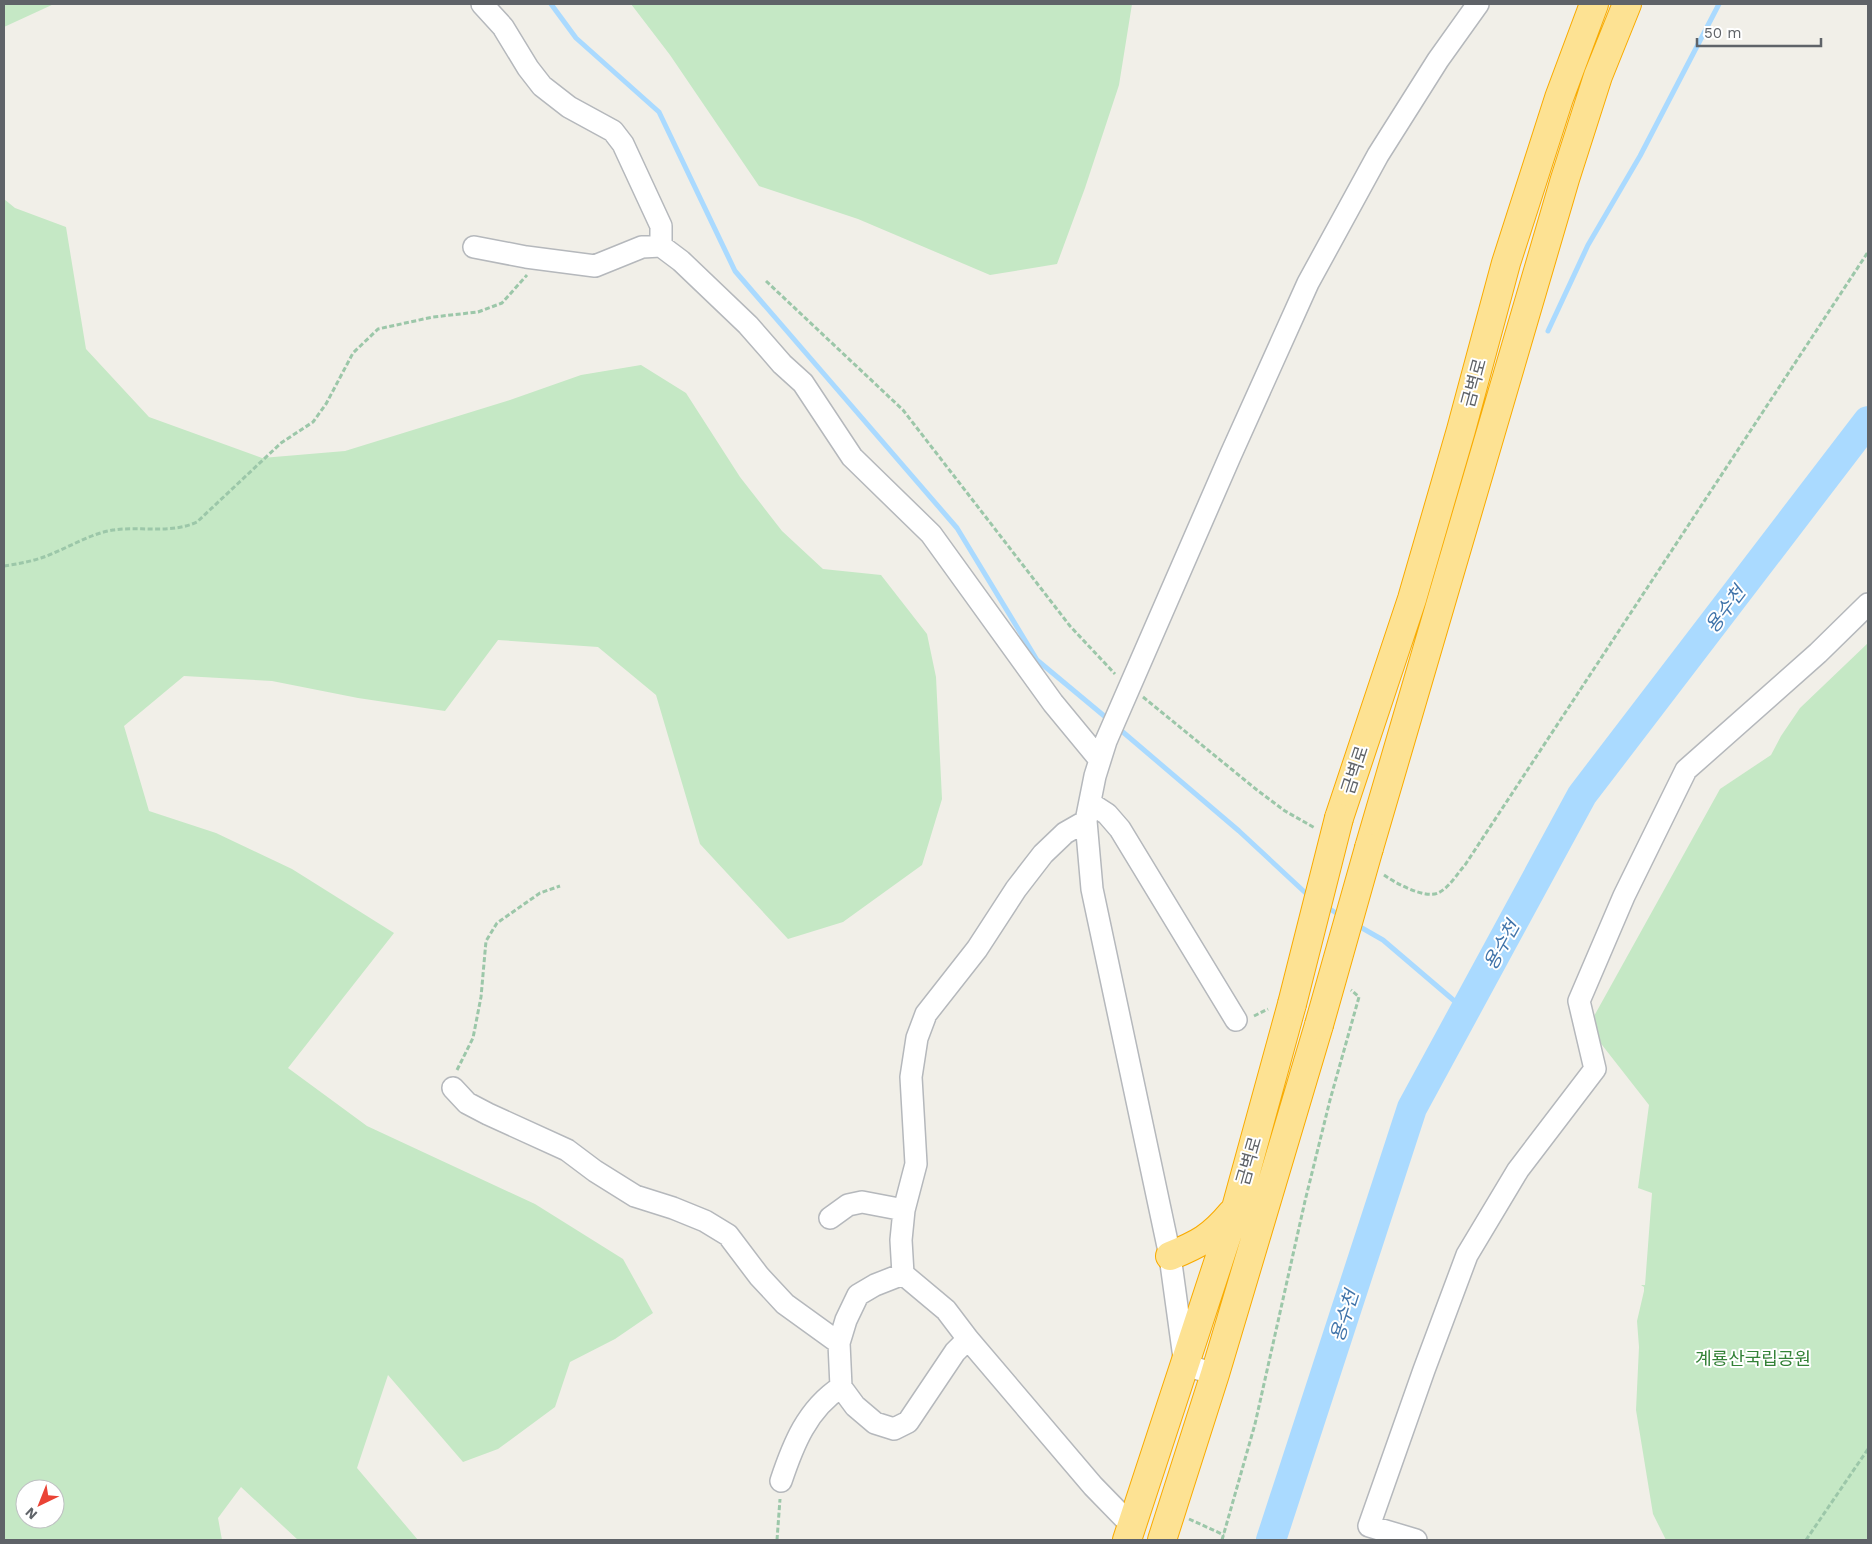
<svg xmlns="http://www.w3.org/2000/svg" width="1872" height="1544" viewBox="0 0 1872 1544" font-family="'Work Sans','Noto Sans KR',sans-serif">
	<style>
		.green { fill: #c5e8c5; fill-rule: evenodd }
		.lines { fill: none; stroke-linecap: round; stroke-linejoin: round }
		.stream { stroke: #aadaff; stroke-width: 5 }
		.river { stroke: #aadaff; stroke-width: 30 }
		.minor-casing { stroke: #b5b8bc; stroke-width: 24 }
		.highway-casing { stroke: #f9ab00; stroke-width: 30 }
		.path { stroke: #9cc7a9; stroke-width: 3; stroke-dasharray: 5 2.5; stroke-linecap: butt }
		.minor { stroke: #fff; stroke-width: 21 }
		.highway { stroke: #fde293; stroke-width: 28 }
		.highway-bridge-casing { stroke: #f9ab00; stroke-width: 30; stroke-linecap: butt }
		.highway-bridge { stroke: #fde293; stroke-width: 28 }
		.labels { text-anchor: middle; stroke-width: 4; stroke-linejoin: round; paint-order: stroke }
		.street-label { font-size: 18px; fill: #5f6368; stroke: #fff }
		.park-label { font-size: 18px; fill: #348238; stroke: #fff }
		.water-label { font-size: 19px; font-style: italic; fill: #4174aa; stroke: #fff }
	</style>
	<rect width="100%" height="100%" fill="#f1efe8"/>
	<!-- green -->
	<path class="green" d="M 4,4 L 54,4 L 4,27 Z
		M 631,4 L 1132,4 L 1119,85 L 1085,188 L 1057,264 L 990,275 L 858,219 L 759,186 L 670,55 Z
		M 4,199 L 15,208 L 66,227 L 86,349 L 149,417 L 262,458 L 345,451 L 510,400 L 581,375 L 641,365 L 686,393 L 740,477 L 782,531 L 823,569 L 881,575 L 927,634 L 936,677 L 942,799 L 922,865 L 843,922 L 788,939 L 700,844 L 656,695 L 598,647 L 498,640 L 445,711 L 358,698 L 272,681 L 184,676 L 124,726 L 149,811 L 216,833 L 292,869 L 394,933 L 288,1068 L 367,1126 L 535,1204 L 623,1259 L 653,1313 L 615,1339 L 570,1362 L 555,1407 L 498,1449 L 463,1462 L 388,1375 L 357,1468 L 418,1540 L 298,1540 L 241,1487 L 218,1518 L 222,1540 L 4,1540 ZM 25,1489 L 55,1489 L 55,1519 L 25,1519 Z
		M 1868,643 L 1868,1540 L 1666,1540 L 1653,1514 L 1636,1410 L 1639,1347 L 1637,1321 L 1644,1291 L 1644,1287 L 1641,1285 L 1645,1285 L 1652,1193 L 1638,1188 L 1649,1105 L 1588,1027 L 1720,789 L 1771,755 L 1781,736 L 1800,708 Z"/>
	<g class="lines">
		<!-- stream -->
		<path class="stream" d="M 551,4 L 576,38 L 659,112 L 735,271 L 957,528 L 1037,660 L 1109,720
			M 1548,331 L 1588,245 L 1640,156 L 1719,4
			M 1117,727 L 1239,831 L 1311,898
			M 1325,906 L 1341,916
			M 1355,924 L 1383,940 L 1465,1010"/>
		<!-- river -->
		<path class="river" d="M 1271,1540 L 1412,1108 L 1582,795 L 1868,421"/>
		<!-- minor casing -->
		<g class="minor-casing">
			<path id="minor" d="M 482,4 L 503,27 L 528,68 L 542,86 L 569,107 L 613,131 L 623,144 L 661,226 L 661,246
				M 474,247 L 526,257 L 595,266 L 642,247 L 661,246 L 681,261 L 748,325 L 782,364 L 803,383 L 852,457 L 931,534 L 1053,703 L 1100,760
				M 1090,803 L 1107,814 L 1120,829 L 1236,1020
				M 1086,821 L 1065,833 L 1043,854 L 1016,889 L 977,949 L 926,1014 L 917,1038 L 911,1077 L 916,1164 L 904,1210 L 901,1240 L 903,1274 L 946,1310 L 968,1339 L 1093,1486 L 1132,1526
				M 453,1088 L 467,1103 L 488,1114 L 567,1150 L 595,1171 L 635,1196 L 673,1208 L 705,1221 L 728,1235 L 759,1276 L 785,1304 L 839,1343
				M 830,1218 L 848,1205 L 862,1202 L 904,1210
				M 903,1274 L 875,1285 L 858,1295 L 846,1320 L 839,1343 L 841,1387 L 855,1406 L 875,1423 L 894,1429 L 908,1422 L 955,1352 L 968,1339
				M 1215,1374 L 1185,1365 L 1170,1256 L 1092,889 L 1086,821 L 1095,776 L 1106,741 L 1231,454 L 1308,283 L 1378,155 L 1438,60 L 1478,4
				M 781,1481 C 793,1445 807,1409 841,1387
				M 1416,1540 L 1369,1526 L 1424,1370 L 1467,1255 L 1518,1170 L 1595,1069 L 1579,1001 L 1624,896 L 1686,770 L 1818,653 L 1868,604"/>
		</g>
		<!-- highway casing -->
		<g class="highway-casing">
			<path id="highway" d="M 1339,818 L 1412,599 L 1461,430 L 1506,263 L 1559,98 L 1594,4
				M 1369,848 L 1565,179 L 1598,76 L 1627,4
				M 1170,1256 C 1199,1244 1211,1238 1232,1213
				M 1127,1540 L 1236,1208 L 1292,1004
				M 1162,1540 L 1215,1374 L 1319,1025"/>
		</g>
		<!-- path -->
		<path class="path" d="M 766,281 L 903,410 L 1070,626 L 1115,674
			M 4,566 C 17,564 29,562 41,558 C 65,550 88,534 113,530 C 141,526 171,534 197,522 L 281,443 L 313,422 L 326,404 L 353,353 L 378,329 L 433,317 L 478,312 L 502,303 L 527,275
			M 1143,697 L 1257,790 L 1285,811 L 1315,828
			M 1384,875 C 1395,883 1425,899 1438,893 C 1449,888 1457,874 1465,865 L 1868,252
			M 1254,1016 L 1268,1009
			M 457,1070 L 473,1038 L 481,997 L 486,941 L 497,923 L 540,893 L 560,886
			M 1189,1519 L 1224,1535
			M 777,1540 L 780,1499
			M 1222,1540 L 1255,1424 L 1305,1201 L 1330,1100 L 1359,997 L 1351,990
			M 1806,1540 L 1868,1449"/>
		<!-- minor -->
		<use href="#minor" class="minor"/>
		<!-- highway -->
		<use href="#highway" class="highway"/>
		<!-- highway-bridge casing -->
		<g class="highway-bridge-casing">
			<path id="highway-bridge" d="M 1292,1004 L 1339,818
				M 1319,1025 L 1369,848"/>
		</g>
		<!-- highway-bridge -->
		<use href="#highway-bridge" class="highway-bridge"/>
	</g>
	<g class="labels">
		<!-- street labels -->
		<g class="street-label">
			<text transform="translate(1474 383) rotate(-75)" y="6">금벽로</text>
			<text transform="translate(1355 770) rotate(-72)" y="6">금벽로</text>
			<text transform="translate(1249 1161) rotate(-74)" y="6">금벽로</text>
		</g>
		<!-- park labels -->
		<g class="park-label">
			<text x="1753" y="1365">계룡산국립공원</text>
		</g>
		<!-- water labels -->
		<g class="water-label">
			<text transform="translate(1725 609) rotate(-53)" y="7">용수천</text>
			<text transform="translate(1501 945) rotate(-61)" y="7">용수천</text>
			<text transform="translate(1344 1316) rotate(-72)" y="7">용수천</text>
		</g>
	</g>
	<!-- border -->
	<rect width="1872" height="1544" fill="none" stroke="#5f6368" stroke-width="10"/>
	<!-- north arrow -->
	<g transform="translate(40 1504) rotate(223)"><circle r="24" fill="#ffffff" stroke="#bfc1c3"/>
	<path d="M0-4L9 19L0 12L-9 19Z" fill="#ea4335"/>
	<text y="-8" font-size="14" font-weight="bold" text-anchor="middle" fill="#5f6368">N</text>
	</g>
	<!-- scale -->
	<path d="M1697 38v8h124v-8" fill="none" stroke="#5f6368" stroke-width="2.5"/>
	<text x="1704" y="38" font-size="15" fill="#5f6368" stroke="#ffffff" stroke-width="4" paint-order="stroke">50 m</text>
</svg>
